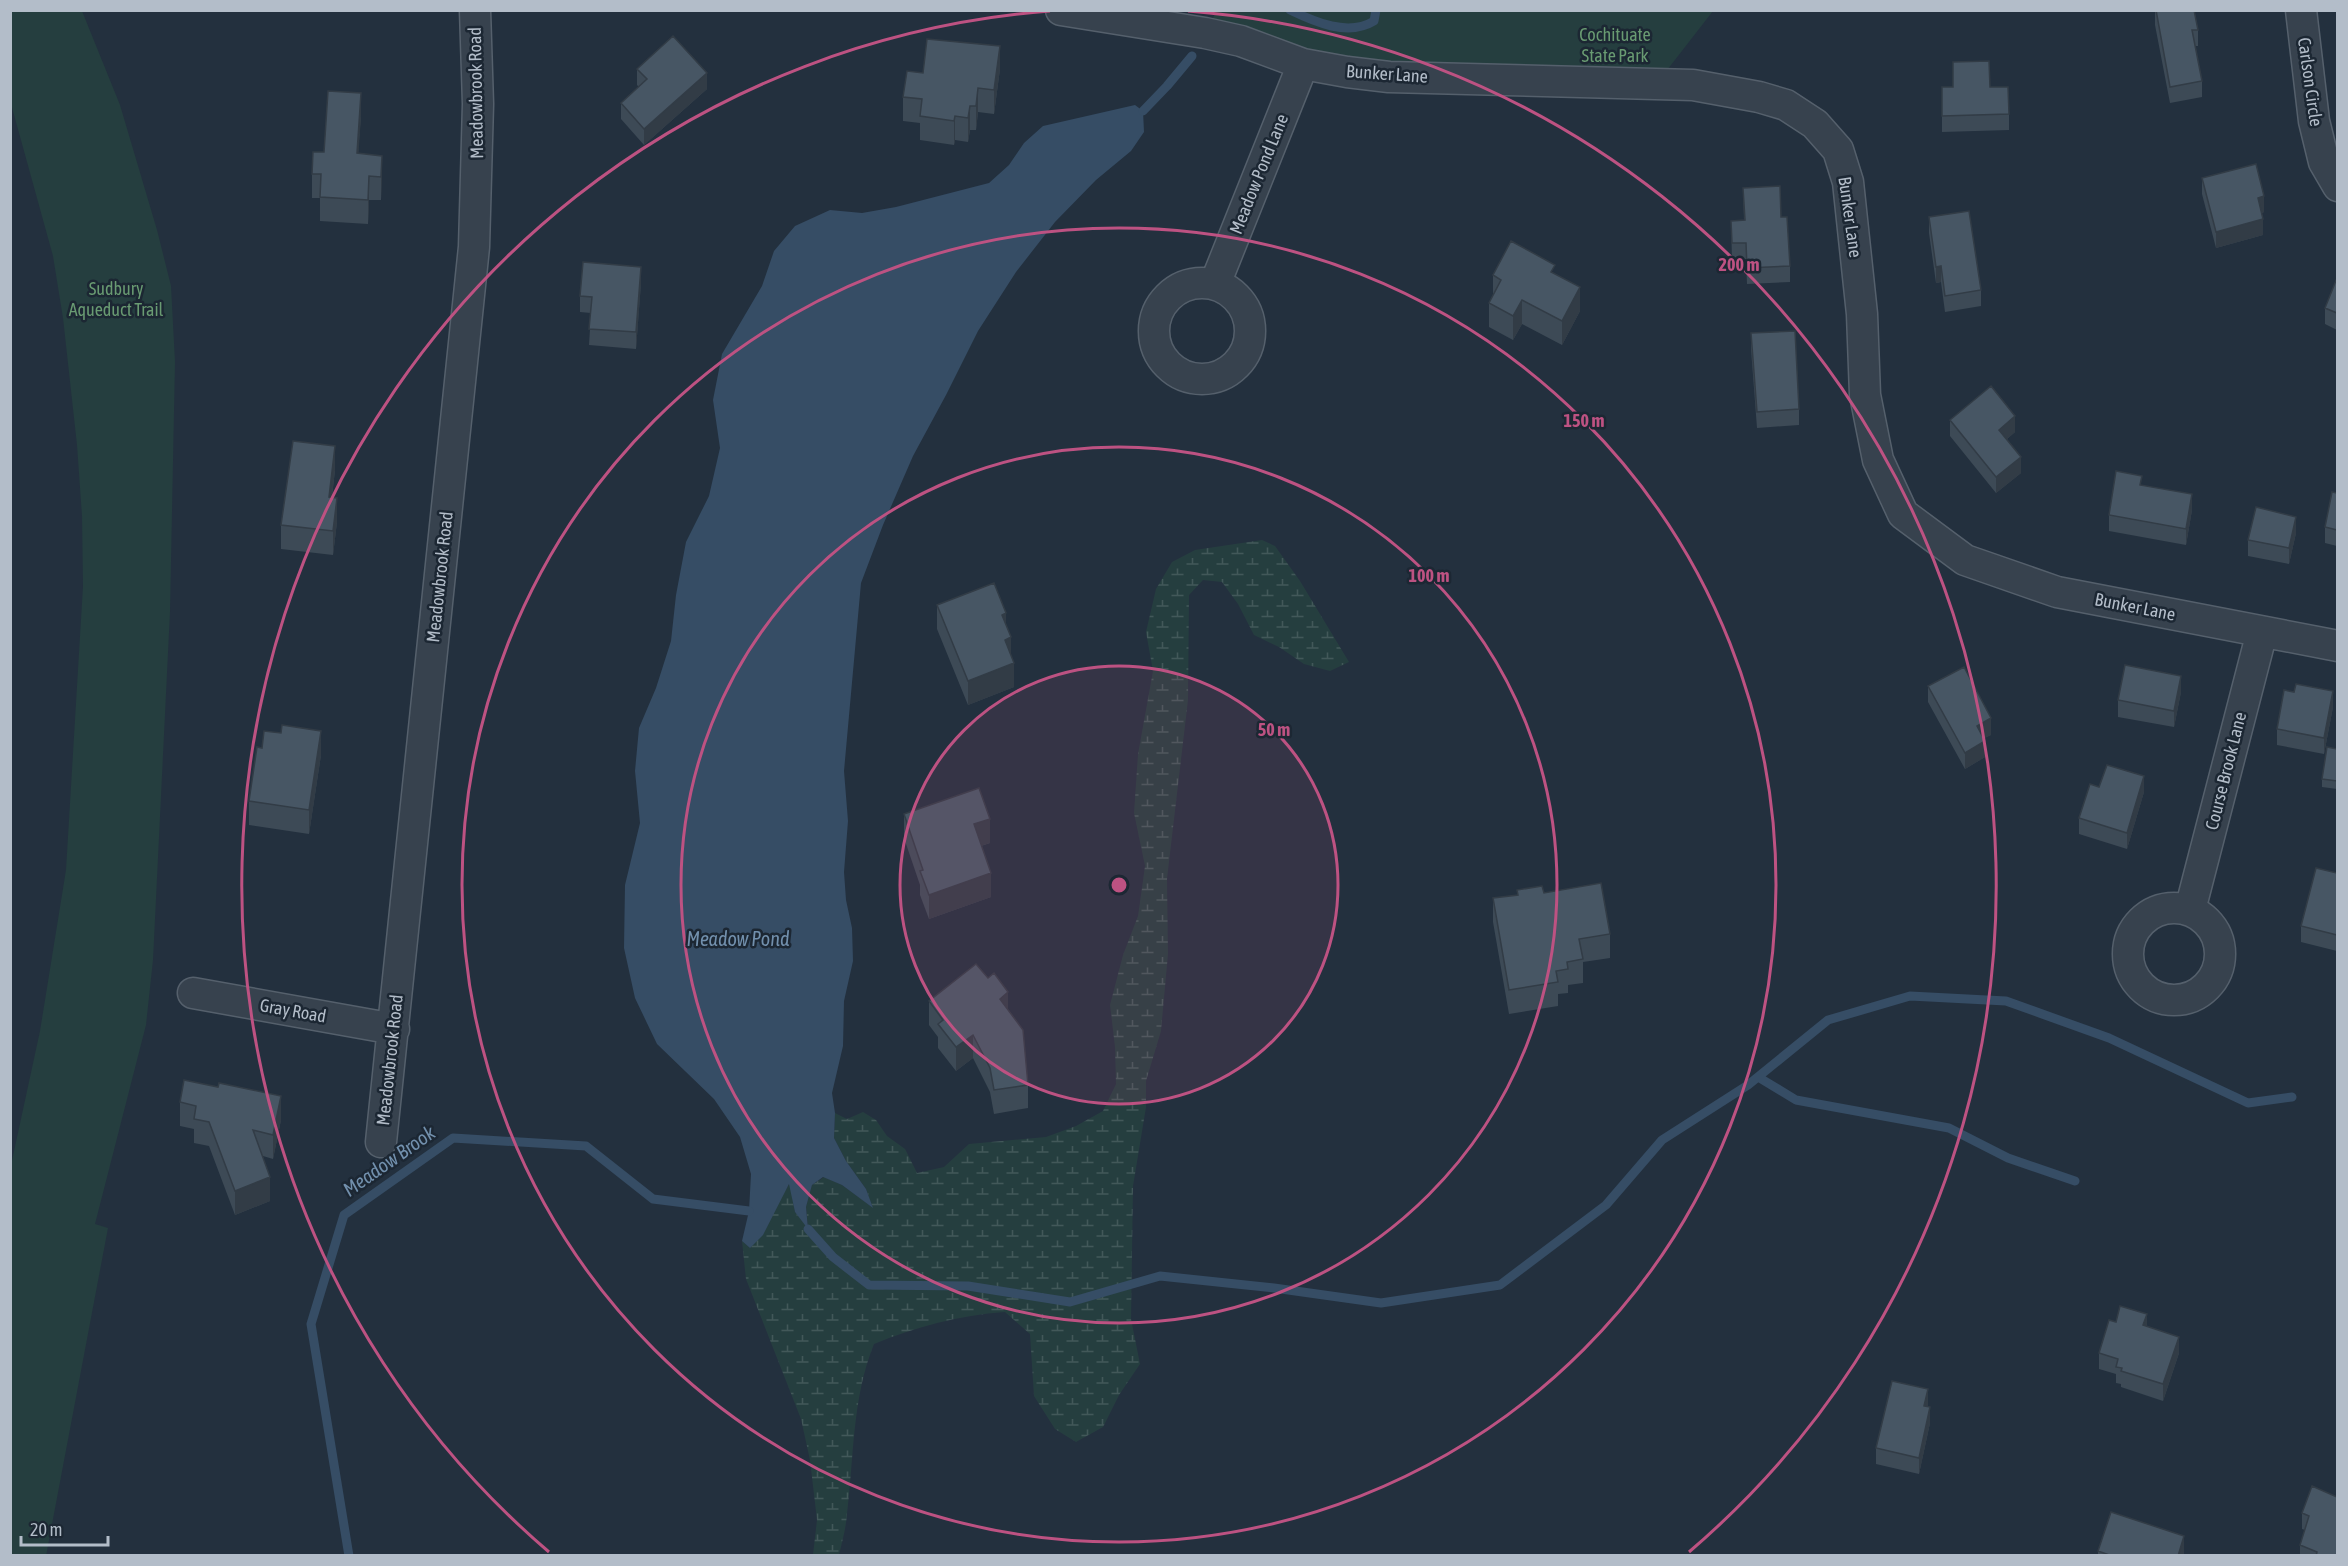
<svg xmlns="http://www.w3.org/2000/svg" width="2348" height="1566" viewBox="0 0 2348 1566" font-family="'Asap Condensed',sans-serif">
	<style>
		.wetland { fill: url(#wetland-marsh) }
		.park { fill: #253e3f }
		.water { fill: #364d65 }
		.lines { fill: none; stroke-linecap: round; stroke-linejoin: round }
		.stream { stroke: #364d65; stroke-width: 9 }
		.street-casing { stroke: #55606c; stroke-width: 33 }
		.street { stroke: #37424e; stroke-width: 30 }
		.wall { fill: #3d4a56 }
		.shaded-wall { fill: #323c46 }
		.building { fill: #475664; stroke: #323c46; stroke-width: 1.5 }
		.ring { fill: none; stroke: #bd5282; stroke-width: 3 }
		.labels { text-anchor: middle; stroke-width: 5; stroke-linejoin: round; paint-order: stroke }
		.park-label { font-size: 18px; fill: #699b72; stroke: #1c2733 }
		.street-label { font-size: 18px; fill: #b3bdc9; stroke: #1c2733 }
		.water-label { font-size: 20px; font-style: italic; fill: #7290ad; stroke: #1c2733 }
		.centre { fill: #bd5282; stroke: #1c2733; stroke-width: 3 }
		.ring-label { font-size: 18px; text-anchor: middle; font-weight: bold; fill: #bd5282; stroke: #1c2733; stroke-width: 5; stroke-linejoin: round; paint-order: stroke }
	</style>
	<defs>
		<pattern id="wetland-marsh" width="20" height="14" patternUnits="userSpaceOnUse" patternTransform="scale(1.5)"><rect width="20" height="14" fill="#253e3f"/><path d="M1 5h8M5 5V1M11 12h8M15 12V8" fill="none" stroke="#425859"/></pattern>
	</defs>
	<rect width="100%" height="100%" fill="#23303e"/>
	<!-- wetland -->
	<path class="wetland" d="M 1262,540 L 1275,546 L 1300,581 L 1349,662 L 1330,671 L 1304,664 L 1279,647 L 1254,635 L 1238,604 L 1222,582 L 1203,580 L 1189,595 L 1188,700 L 1167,879 L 1168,954 L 1161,1031 L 1146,1081 L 1146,1107 L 1133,1186 L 1131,1319 L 1140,1364 L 1119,1395 L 1103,1427 L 1076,1442 L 1055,1429 L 1034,1396 L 1030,1334 L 1005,1312 C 959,1315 916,1327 874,1344 C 852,1398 854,1457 847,1514 C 846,1528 842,1542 839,1555 L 813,1555 L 817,1520 L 810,1460 L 801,1419 L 746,1279 L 742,1241 L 750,1248 L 790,1183 L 795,1212 L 808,1228 L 806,1207 L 812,1185 L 824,1177 L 842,1185 L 872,1207 L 866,1189 L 846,1161 L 834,1138 L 835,1113 L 847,1119 L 863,1112 L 876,1120 L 887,1136 L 905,1149 L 917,1173 L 944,1167 L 969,1144 L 1046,1137 L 1076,1126 L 1103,1111 L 1116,1084 L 1115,1047 L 1110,1005 L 1123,955 L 1138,916 L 1145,866 L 1134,813 L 1138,754 L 1153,671 L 1146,632 L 1156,589 L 1172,562 L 1195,550 Z"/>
	<!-- park -->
	<path class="park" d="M 11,10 L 82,11 L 120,105 L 157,230 L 171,286 L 175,362 L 170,612 L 153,960 L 146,1025 L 95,1224 L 108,1228 L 46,1556 L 11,1555 L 11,1165 L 40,1031 L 66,870 L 83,586 L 82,516 L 77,445 L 63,318 L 53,256 L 11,104 Z
		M 1217,10 L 1713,11 L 1657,83 L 1389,77 L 1205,33 Z"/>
	<!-- water -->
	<path class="water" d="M 1135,105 L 1143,111 L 1144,132 L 1131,151 L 1096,180 L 1055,222 L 1016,272 L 978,331 L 946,395 L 913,456 L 883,525 L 861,583 L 844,771 L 848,821 L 844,872 L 846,900 L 852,928 L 853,961 L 844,1001 L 843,1046 L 832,1093 L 835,1113 L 834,1138 L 846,1161 L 866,1189 L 873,1208 L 842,1185 L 823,1177 L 812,1185 L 806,1207 L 808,1229 L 795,1212 L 789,1184 L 763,1235 L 750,1248 L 742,1241 L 749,1211 L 751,1174 L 740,1137 L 714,1099 L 657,1044 L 635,998 L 624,948 L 625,885 L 640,823 L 635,771 L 639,728 L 656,688 L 671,641 L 676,595 L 686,542 L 709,496 L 720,448 L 713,400 L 722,354 L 762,286 L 774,251 L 795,226 L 830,210 L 862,213 L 896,207 L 989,183 L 1009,165 L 1024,143 L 1043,126 Z"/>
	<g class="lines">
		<!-- stream -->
		<path class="stream" d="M 1290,10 C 1315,22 1348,37 1374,21 L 1376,10
			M 1143,111 L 1167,86 L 1192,56
			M 1758,1077 L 1796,1100 L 1949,1128 L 2008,1158 L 2075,1181
			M 808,1229 L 833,1257 L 869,1285 L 968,1286 L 1070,1302 L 1160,1276 L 1274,1288 L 1381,1303 L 1500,1285 L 1606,1205 L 1662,1140 L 1748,1085 L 1828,1020 L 1910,996 L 2006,1001 L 2109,1038 L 2248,1103 L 2292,1097
			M 349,1556 L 311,1324 L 344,1215 L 453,1138 L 586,1146 L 653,1199 L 749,1211"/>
		<!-- street casing -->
		<g class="street-casing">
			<path id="street" d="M 1061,10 L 1205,33 L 1241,41 L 1303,64 L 1347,72 L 1389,77 L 1693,85 L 1759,97 L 1786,105 L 1815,124 L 1838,150 L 1848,182 L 1862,314 L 1865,395 L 1878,460 L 1903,514 L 1965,560 L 2057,592 L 2338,646
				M 2301,10 L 2314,121 L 2324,162 L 2338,186
				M1154 331a48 48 0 1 1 96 0a48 48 0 1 1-96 0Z
				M 1215,284 L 1303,64
				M2128 954a46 46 0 1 1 92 0a46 46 0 1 1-92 0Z
				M 2190,910 L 2262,632
				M 193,993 L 394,1029
				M 381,1142 L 474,247 L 478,104 L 475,10"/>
		</g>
		<!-- street -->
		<use href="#street" class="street"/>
	</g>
	<!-- wall -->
	<path class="wall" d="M 2155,10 L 2198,30 L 2198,46 L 2195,46 L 2202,81 L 2202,97 L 2170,103 L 2155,25 Z
		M 637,69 L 707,89 L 644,145 L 621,119 L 621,103 L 639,87 L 637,85 Z
		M 1000,69 L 994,114 L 978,112 L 976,130 L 970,130 L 968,142 L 955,140 L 954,145 L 920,140 L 920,123 L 903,121 L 903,97 L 923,73 Z
		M 1942,87 L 1990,87 L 2009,114 L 2009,130 L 1942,132 Z
		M 361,116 L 358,153 L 382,156 L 381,200 L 369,200 L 368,224 L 320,221 L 320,198 L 312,198 L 312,174 L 324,152 Z
		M 2202,178 L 2264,212 L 2262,213 L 2263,235 L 2216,248 L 2202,194 Z
		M 1743,188 L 1781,217 L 1790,266 L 1790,282 L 1747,284 L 1746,259 L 1732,260 L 1731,221 L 1744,220 Z
		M 1929,217 L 1981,290 L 1981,306 L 1945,312 L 1941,282 L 1936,283 L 1929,233 Z
		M 1555,274 L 1580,311 L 1562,345 L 1522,324 L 1513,340 L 1489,327 L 1489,303 L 1493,296 L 1493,275 Z
		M 2337,278 L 2337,330 L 2325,324 L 2325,308 Z
		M 641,283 L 636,349 L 589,345 L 591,313 L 580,312 L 580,296 Z
		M 1751,333 L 1799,409 L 1799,425 L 1757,428 L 1751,349 Z
		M 1950,420 L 2015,432 L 2007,439 L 2021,473 L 1996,493 L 1950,436 Z
		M 335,470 L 332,497 L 337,522 L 333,555 L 281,549 L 281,525 Z
		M 2337,493 L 2337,546 L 2325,543 L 2325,527 Z
		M 2192,510 L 2186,545 L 2109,531 L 2109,515 Z
		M 2296,533 L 2289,564 L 2248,556 L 2248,540 Z
		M 937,605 L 1006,624 L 1011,656 L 1014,687 L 968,705 L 937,629 Z
		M 1928,686 L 1991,735 L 1984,738 L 1985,757 L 1965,769 L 1928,702 Z
		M 2181,692 L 2174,727 L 2118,717 L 2118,700 Z
		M 2333,707 L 2324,754 L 2277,745 L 2277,729 Z
		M 281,733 L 321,755 L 309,834 L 249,825 L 249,801 L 262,748 Z
		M 2337,749 L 2337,789 L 2322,787 L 2322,779 Z
		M 2099,787 L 2144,792 L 2127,849 L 2079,834 L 2079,818 Z
		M 904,814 L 990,843 L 981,846 L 991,897 L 929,919 L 920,895 L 920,885 L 904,838 Z
		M 2337,873 L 2337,951 L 2301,942 L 2301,926 Z
		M 1517,890 L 1544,893 L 1610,934 L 1610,958 L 1583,962 L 1583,983 L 1568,985 L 1568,993 L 1558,994 L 1558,1006 L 1509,1014 L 1493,922 L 1493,898 L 1517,895 Z
		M 929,1001 L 1008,1010 L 1028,1085 L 1028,1108 L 994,1114 L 990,1092 L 973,1058 L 956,1071 L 938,1048 L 938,1037 L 929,1025 Z
		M 180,1102 L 281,1120 L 273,1159 L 263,1156 L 270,1201 L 235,1215 L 209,1146 L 194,1143 L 194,1129 L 180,1126 Z
		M 2147,1327 L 2179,1353 L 2163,1401 L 2121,1387 L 2121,1384 L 2116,1383 L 2116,1374 L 2099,1369 L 2099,1353 Z
		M 1928,1406 L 1930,1423 L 1919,1474 L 1876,1464 L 1876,1448 Z
		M 2312,1486 L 2337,1556 L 2300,1556 L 2300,1545 L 2305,1530 L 2302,1529 L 2302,1513 Z
		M 2098,1551 L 2184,1552 L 2183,1556 L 2098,1556 Z"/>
	<!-- shaded-wall -->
	<path class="shaded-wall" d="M 1000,46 L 1000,69 L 994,114 L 994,90 Z
		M 707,73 L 707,89 L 644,145 L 644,129 Z
		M 978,88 L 978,112 L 976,130 L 976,106 Z
		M 361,93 L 361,116 L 357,177 L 357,153 Z
		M 970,106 L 970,130 L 968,142 L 968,118 Z
		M 955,116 L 955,140 L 954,145 L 954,121 Z
		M 382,156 L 382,180 L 381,200 L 381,177 Z
		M 369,176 L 369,200 L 368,224 L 368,200 Z
		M 2264,196 L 2264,212 L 2258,214 L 2258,198 Z
		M 2263,219 L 2263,235 L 2216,248 L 2216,232 Z
		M 1941,266 L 1941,282 L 1936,283 L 1936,267 Z
		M 641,267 L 641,283 L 636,349 L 636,332 Z
		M 1580,287 L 1580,311 L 1562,345 L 1562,321 Z
		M 1522,300 L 1522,324 L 1513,340 L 1513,316 Z
		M 2015,416 L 2015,432 L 1999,446 L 1999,430 Z
		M 335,446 L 335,470 L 329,521 L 329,497 Z
		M 2021,457 L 2021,473 L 1996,493 L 1996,477 Z
		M 2192,494 L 2192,510 L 2186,545 L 2186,529 Z
		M 337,498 L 337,522 L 333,555 L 333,531 Z
		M 2296,517 L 2296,533 L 2289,564 L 2289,548 Z
		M 1006,613 L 1006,637 L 1002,615 Z
		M 1011,637 L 1011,661 L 1005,640 Z
		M 1014,663 L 1014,687 L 968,705 L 968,681 Z
		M 2181,676 L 2181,692 L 2174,727 L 2174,711 Z
		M 2333,691 L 2333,707 L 2324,754 L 2324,738 Z
		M 1991,718 L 1991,735 L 1977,742 L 1977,726 Z
		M 321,731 L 321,755 L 309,834 L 309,810 Z
		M 1985,741 L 1985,757 L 1965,769 L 1965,753 Z
		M 2144,776 L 2144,792 L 2127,849 L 2127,833 Z
		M 990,819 L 990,843 L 974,848 L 974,824 Z
		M 991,873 L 991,897 L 929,919 L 929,895 Z
		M 1008,992 L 1008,1016 L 1000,999 Z
		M 973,1035 L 973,1058 L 956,1071 L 956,1047 Z
		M 281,1096 L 281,1120 L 273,1159 L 273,1135 Z
		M 270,1177 L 270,1201 L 235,1215 L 235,1191 Z
		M 2147,1314 L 2147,1330 L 2143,1325 Z
		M 2179,1337 L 2179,1353 L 2163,1401 L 2163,1384 Z
		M 1928,1389 L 1928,1406 L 1924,1422 L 1924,1406 Z
		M 1930,1407 L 1930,1423 L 1919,1474 L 1919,1458 Z
		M 2184,1536 L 2184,1552 L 2183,1556 L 2178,1556 Z"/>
	<!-- building -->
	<path class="building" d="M 2156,10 L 2194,10 L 2198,30 L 2192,30 L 2202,81 L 2170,87 Z
		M 673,36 L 707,73 L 644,129 L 621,103 L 647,79 L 637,69 Z
		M 927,39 L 1000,46 L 994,90 L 978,88 L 976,106 L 970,106 L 968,118 L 955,116 L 954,121 L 920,116 L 922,99 L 903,97 L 907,71 L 923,73 Z
		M 1989,61 L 1990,87 L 2008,87 L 2009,114 L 1942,116 L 1942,87 L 1953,87 L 1953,62 Z
		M 328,91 L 361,93 L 357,153 L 382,156 L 381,177 L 369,176 L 368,200 L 320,197 L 321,174 L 312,174 L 313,152 L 324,152 Z
		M 2256,164 L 2264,196 L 2258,198 L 2263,219 L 2216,232 L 2202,178 Z
		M 1780,186 L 1781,217 L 1787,217 L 1790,266 L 1747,268 L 1746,243 L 1732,243 L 1731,221 L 1745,220 L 1743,188 Z
		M 1969,211 L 1981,290 L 1945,296 L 1941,266 L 1936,267 L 1929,217 Z
		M 1511,241 L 1555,265 L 1551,272 L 1580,287 L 1562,321 L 1522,300 L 1513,316 L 1489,303 L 1501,280 L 1493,275 Z
		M 583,262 L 641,267 L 636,332 L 589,329 L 592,297 L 580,296 Z
		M 2337,278 L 2337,313 L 2325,308 Z
		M 1795,331 L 1799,409 L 1757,412 L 1751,333 Z
		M 1991,386 L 2015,416 L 1999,430 L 2021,457 L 1996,477 L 1950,420 Z
		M 293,441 L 335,446 L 329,497 L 337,498 L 333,531 L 281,525 Z
		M 2116,471 L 2142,476 L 2140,485 L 2192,494 L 2186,529 L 2109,515 Z
		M 2332,492 L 2337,493 L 2337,530 L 2325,527 Z
		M 2256,507 L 2296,517 L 2289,548 L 2248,540 Z
		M 994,583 L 1006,613 L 1002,615 L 1011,637 L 1005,640 L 1014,663 L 968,681 L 937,605 Z
		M 2125,665 L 2181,676 L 2174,711 L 2118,700 Z
		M 1964,667 L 1991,718 L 1977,726 L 1985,741 L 1965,753 L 1928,686 Z
		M 2296,684 L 2333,691 L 2324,738 L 2277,729 L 2284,690 L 2294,692 Z
		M 282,725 L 321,731 L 309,810 L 249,801 L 257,747 L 262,748 L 264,731 L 281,733 Z
		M 2327,747 L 2337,749 L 2337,781 L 2322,779 Z
		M 2107,765 L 2144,776 L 2127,833 L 2079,818 L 2090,784 L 2099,787 Z
		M 979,788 L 990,819 L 974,824 L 991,873 L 929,895 L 920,871 L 923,870 L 904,814 Z
		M 2316,868 L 2337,873 L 2337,935 L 2301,926 Z
		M 1601,883 L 1610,934 L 1579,939 L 1583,959 L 1567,962 L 1568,969 L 1556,971 L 1558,982 L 1509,990 L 1493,898 L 1518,895 L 1517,890 L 1542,886 L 1544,893 Z
		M 976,964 L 988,978 L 994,973 L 1008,992 L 1000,999 L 1023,1030 L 1028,1085 L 994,1090 L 990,1068 L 973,1035 L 956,1047 L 938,1024 L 943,1020 L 929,1001 Z
		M 184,1080 L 218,1087 L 219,1083 L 281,1096 L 273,1135 L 253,1130 L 270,1177 L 235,1191 L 209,1122 L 194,1119 L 196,1106 L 180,1102 Z
		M 2120,1306 L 2147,1314 L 2143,1325 L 2179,1337 L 2163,1384 L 2121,1371 L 2122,1368 L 2116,1367 L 2118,1359 L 2099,1353 L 2109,1320 L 2116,1322 Z
		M 1892,1381 L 1928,1389 L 1924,1406 L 1930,1407 L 1919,1458 L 1876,1448 Z
		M 2312,1486 L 2337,1497 L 2337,1556 L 2316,1556 L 2317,1552 L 2300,1545 L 2309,1516 L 2302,1513 Z
		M 2111,1512 L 2184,1536 L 2178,1556 L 2112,1556 L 2098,1551 Z"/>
	<!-- distance rings -->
	<circle cx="1119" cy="885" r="219" fill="#bd5282" fill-opacity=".12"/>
	<g class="ring">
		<circle cx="1119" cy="885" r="219"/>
		<circle cx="1119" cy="885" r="438"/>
		<circle cx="1119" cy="885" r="657"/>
		<path d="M549 1552A877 877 0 0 1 1050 11M1188 11A877 877 0 0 1 1689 1552"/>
	</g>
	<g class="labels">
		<!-- park labels -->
		<g class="park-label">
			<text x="1615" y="41">Cochituate<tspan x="1615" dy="21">State Park</tspan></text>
			<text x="116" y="295">Sudbury<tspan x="116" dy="21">Aqueduct Trail</tspan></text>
		</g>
		<!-- street labels -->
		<g class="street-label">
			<text transform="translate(1387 74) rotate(4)" y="6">Bunker Lane</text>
			<text transform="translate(2310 82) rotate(82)" y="6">Carlson Circle</text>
			<text transform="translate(476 93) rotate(-91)" y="6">Meadowbrook Road</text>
			<text transform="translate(1259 174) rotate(-68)" y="6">Meadow Pond Lane</text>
			<text transform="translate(1850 217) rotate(82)" y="6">Bunker Lane</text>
			<text transform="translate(440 577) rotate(-84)" y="6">Meadowbrook Road</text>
			<text transform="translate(2135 607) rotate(11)" y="6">Bunker Lane</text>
			<text transform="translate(2226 771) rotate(-76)" y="6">Course Brook Lane</text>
			<text transform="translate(293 1011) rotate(10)" y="6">Gray Road</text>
			<text transform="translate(390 1060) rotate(-84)" y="6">Meadowbrook Road</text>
		</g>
		<!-- water labels -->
		<g class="water-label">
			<text x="738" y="946">Meadow Pond</text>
			<text transform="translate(389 1161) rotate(-35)" y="7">Meadow Brook</text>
		</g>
	</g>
	<circle cx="1119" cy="885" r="9" class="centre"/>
	<g class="ring-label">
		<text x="1739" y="271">200 m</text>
		<text x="1584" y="427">150 m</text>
		<text x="1429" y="582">100 m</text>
		<text x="1274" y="736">50 m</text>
	</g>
	<!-- border -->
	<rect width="2348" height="1566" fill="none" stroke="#b3bdc9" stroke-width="24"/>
	<!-- scale -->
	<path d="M21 1536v9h87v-9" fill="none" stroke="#b3bdc9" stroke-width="3"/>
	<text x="30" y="1536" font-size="18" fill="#b3bdc9" stroke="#1c2733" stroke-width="4.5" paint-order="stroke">20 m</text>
</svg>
